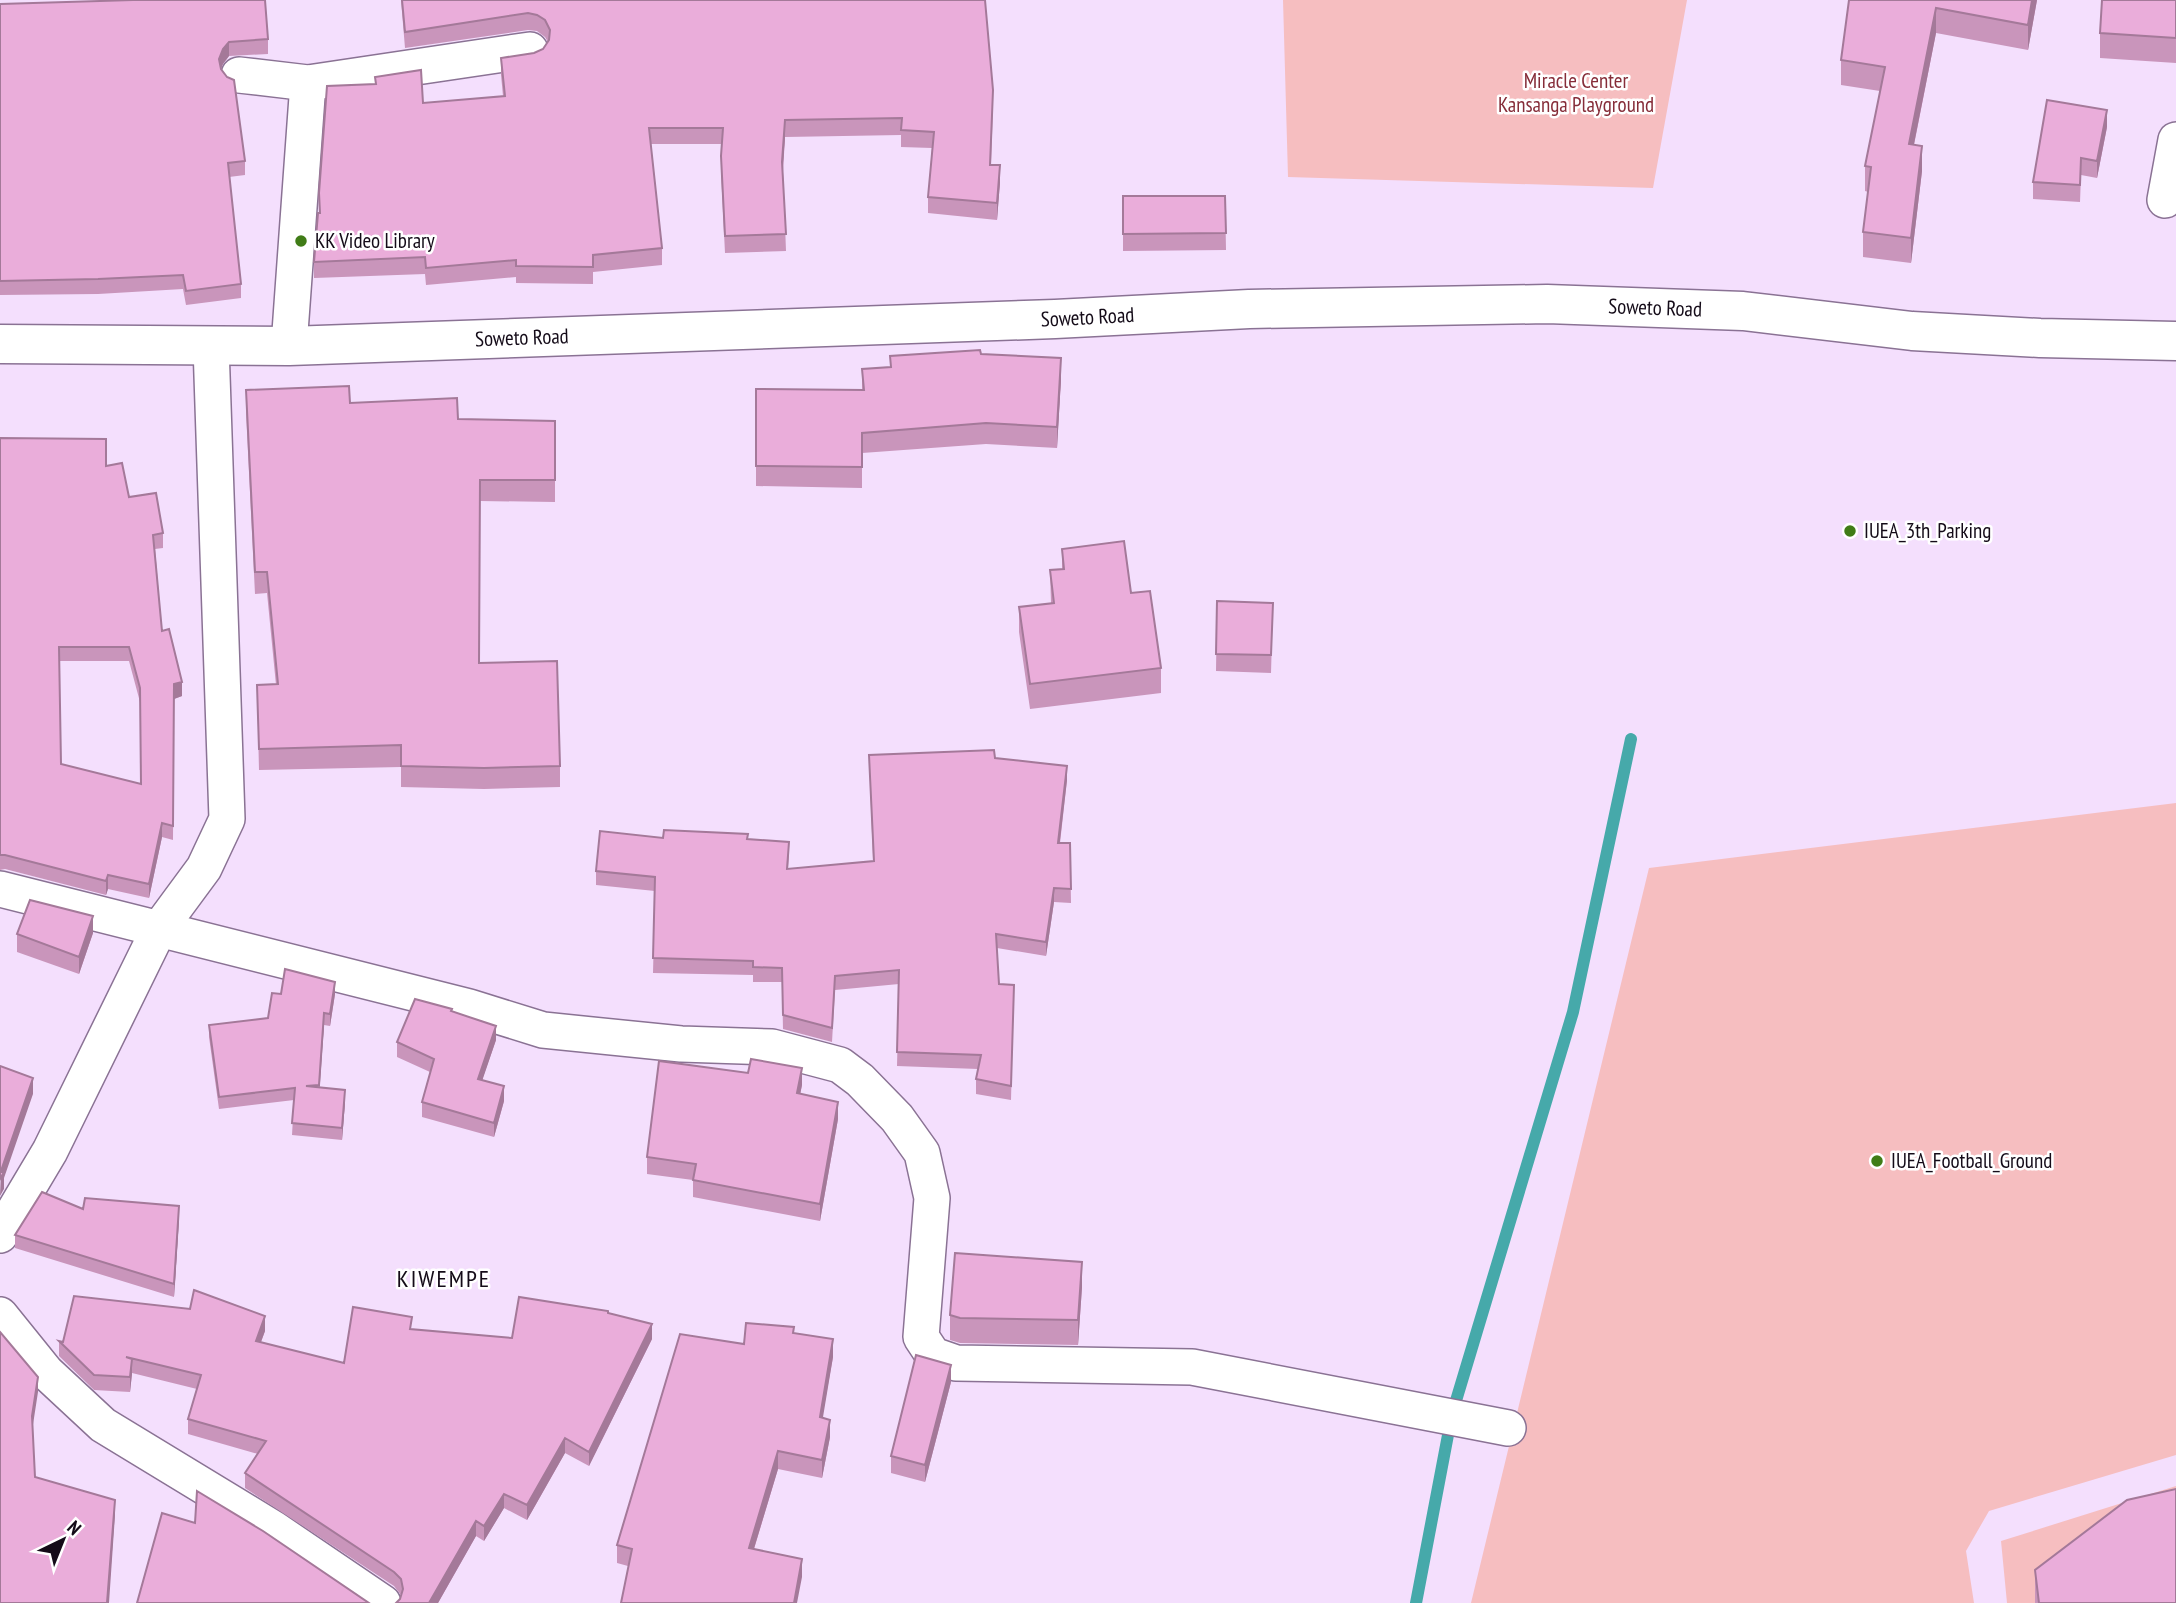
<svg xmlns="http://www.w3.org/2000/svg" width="2176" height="1603" viewBox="0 0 2176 1603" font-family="'PT Sans Narrow',sans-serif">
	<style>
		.green { fill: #f6bec0 }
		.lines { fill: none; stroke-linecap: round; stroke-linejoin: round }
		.stream { stroke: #46a9aa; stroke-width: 12 }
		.minor-casing { stroke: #8a7294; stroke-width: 38 }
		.tertiary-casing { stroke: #8a7294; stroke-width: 41 }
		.minor { stroke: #fff; stroke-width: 35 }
		.tertiary { stroke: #fff; stroke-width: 38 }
		.wall { fill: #c995bb; fill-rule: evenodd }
		.shaded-wall { fill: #a47999 }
		.building { fill: #eaadda; stroke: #a47999; stroke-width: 2; fill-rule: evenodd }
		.poi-dot { fill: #407c17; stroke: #fff; stroke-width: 2.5 }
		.labels { text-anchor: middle; stroke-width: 5; stroke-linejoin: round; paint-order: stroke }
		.park-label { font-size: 21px; fill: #862d39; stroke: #fff }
		.poi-label { font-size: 21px; fill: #140b18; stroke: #fff; text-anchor: start }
		.street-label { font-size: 21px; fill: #140b18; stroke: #fff }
		.quarter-label { font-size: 24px; letter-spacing: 2px; fill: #140b18; stroke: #fff }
	</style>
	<rect width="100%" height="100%" fill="#f4dffd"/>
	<!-- green -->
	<path class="green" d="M 1283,0 L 1687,0 L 1653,188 L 1288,177 Z
		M 2176,803 L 2176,1455 L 1989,1511 L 1966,1551 L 1974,1603 L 1471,1603 L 1649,868 Z
		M 2176,1486 L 2176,1603 L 2007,1603 L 2001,1541 Z"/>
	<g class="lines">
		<!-- stream -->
		<path class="stream" d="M 1416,1603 L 1452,1414 L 1573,1012 L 1631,739"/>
		<!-- minor casing -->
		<g class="minor-casing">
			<path id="minor" d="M 239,75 L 308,83 L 289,346
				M 308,83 L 530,50
				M 2165,200 L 2176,140
				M 0,889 L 469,1007 L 543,1030 L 681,1044 L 772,1047 L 840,1065 L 860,1080 L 897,1118 L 922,1153 L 932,1198 L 921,1337 L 933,1355 L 956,1363 L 1192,1367 L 1508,1428
				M 0,1235 L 50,1151 L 159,929 L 204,868 L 227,819 L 211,346
				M 0,1315 L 46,1372 L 103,1425 L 274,1529 L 383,1603"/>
		</g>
		<!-- tertiary casing -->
		<g class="tertiary-casing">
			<g id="tertiary">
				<path id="s1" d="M 0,344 L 289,346 L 1055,319 L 1249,309 L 1547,304 L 1743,311 L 1912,331 L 2040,338 L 2176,341"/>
			</g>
		</g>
		<!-- minor -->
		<use href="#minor" class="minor"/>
		<!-- tertiary -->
		<use href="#tertiary" class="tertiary"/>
	</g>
	<!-- wall -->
	<path class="wall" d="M 401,0 L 985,0 L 993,106 L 991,165 L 1000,182 L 997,220 L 928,213 L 928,197 L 932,148 L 901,147 L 901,135 L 785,137 L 783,172 L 786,251 L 725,253 L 721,173 L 722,144 L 651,144 L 662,248 L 662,265 L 593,272 L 593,284 L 516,283 L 516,277 L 426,285 L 425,274 L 314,278 L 314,262 L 319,213 L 319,193 L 375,84 L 375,77 L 423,103 L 503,96 L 501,75 L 501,58 L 534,53 L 543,49 L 548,42 L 545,37 L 537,31 L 528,30 L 405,48 Z
		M 1849,0 L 2037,0 L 2028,50 L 1936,33 L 1914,145 L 1922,171 L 1911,263 L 1863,257 L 1863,232 L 1868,192 L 1865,191 L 1865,166 L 1880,91 L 1841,85 L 1841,60 Z
		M 2176,0 L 2176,63 L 2100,58 L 2100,33 Z
		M 0,4 L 268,39 L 268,54 L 229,56 L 223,64 L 221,69 L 245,161 L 245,175 L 229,177 L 241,284 L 241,298 L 186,305 L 183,289 L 98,294 L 0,295 Z
		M 2107,127 L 2097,178 L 2081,175 L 2080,202 L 2033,199 L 2033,182 Z
		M 1123,196 L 1225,196 L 1226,250 L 1123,251 Z
		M 981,354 L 1061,379 L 1057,448 L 986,444 L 862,453 L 862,488 L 756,486 L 756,389 L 862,390 L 862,369 L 890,367 L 890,356 Z
		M 246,390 L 350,403 L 458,419 L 555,421 L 555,502 L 480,501 L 479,663 L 560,766 L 560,787 L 484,789 L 401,787 L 401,767 L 259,770 L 257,685 L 276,685 L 267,593 L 255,594 L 246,412 Z
		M 0,438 L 106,466 L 129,497 L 163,533 L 163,548 L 155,549 L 162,631 L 182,696 L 174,699 L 173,840 L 162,837 L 149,898 L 108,889 L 106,895 L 5,869 L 0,870 ZM 59,661 L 129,661 L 140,702 L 141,784 L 61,764 Z
		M 1062,549 L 1131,593 L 1161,668 L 1161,693 L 1030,709 L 1019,632 L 1019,607 L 1051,603 L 1050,570 L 1062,569 Z
		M 1217,601 L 1273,603 L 1271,673 L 1216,671 Z
		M 869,755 L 995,758 L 1067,780 L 1060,843 L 1070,843 L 1071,903 L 1054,902 L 1046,956 L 997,948 L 999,984 L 1014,985 L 1011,1100 L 976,1094 L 976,1079 L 978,1069 L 897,1066 L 899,984 L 835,990 L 832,1042 L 783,1029 L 782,982 L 753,982 L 753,975 L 653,973 L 655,891 L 596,885 L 596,871 L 663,838 L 748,839 L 789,856 L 788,869 L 873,861 Z
		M 93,933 L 79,974 L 17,952 L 17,934 Z
		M 281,994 L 335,994 L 330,1026 L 324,1025 L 319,1087 L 345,1102 L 342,1140 L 292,1135 L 294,1100 L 219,1109 L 209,1037 L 209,1025 L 268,1018 Z
		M 452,1011 L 496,1040 L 482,1080 L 504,1101 L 494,1137 L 422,1117 L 422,1102 L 430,1072 L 397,1057 L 397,1042 Z
		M 802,1085 L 800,1094 L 838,1119 L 820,1221 L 693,1197 L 693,1180 L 647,1174 L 647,1157 Z
		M 83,1209 L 179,1219 L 174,1297 L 15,1248 L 15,1235 Z
		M 1082,1287 L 1078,1345 L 960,1343 L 950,1340 L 950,1315 Z
		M 608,1313 L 652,1339 L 589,1466 L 565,1453 L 527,1520 L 504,1508 L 484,1541 L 476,1536 L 438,1603 L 396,1603 L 400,1599 L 401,1595 L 394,1586 L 245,1488 L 245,1473 L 258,1454 L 188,1434 L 188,1419 L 197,1389 L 132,1373 L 130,1392 L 94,1390 L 59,1356 L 59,1341 L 63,1342 L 265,1331 L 261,1342 L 344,1363 L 412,1329 L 512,1338 Z
		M 794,1333 L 833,1357 L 822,1418 L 830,1437 L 822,1478 L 778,1469 L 754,1549 L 802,1577 L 628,1566 L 617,1563 L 617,1545 Z
		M 951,1382 L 925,1482 L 891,1473 L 891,1456 Z
		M 2035,1570 L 2176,1603 L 2035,1603 Z"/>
	<!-- shaded-wall -->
	<path class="shaded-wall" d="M 2032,0 L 2037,0 L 2028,50 L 2028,25 Z
		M 1936,8 L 1936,33 L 1909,169 L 1909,144 Z
		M 229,42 L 229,56 L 223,64 L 219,73 L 219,59 L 223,49 Z
		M 2107,110 L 2107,127 L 2097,178 L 2097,161 Z
		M 785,120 L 785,137 L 782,179 L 782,162 Z
		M 1922,146 L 1922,171 L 1911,263 L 1911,238 Z
		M 1000,165 L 1000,182 L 997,220 L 997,203 Z
		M 1061,358 L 1061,379 L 1057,448 L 1057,427 Z
		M 182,682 L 182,696 L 174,699 L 174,684 Z
		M 1067,766 L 1067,780 L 1058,857 L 1058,843 Z
		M 162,823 L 162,837 L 149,898 L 149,884 Z
		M 108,875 L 108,889 L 106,895 L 106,881 Z
		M 1054,888 L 1054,902 L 1046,956 L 1046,942 Z
		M 93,916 L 93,933 L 79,974 L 79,957 Z
		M 335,982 L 335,994 L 330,1026 L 330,1014 Z
		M 324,1013 L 324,1025 L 319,1097 L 319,1085 Z
		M 496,1026 L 496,1040 L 478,1093 L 478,1079 Z
		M 802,1068 L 802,1085 L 797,1110 L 797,1093 Z
		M 33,1078 L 33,1094 L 4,1178 L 4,1189 L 0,1196 L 1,1171 Z
		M 504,1086 L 504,1101 L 494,1137 L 494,1123 Z
		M 345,1090 L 345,1102 L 342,1140 L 342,1128 Z
		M 838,1102 L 838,1119 L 820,1221 L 820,1204 Z
		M 179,1206 L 179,1219 L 174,1297 L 174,1284 Z
		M 1082,1262 L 1082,1287 L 1078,1345 L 1078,1320 Z
		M 265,1316 L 265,1331 L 256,1355 L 256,1341 Z
		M 652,1324 L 652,1339 L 589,1466 L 589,1452 Z
		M 833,1339 L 833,1357 L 820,1435 L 820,1417 Z
		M 132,1359 L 132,1374 L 130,1392 L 130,1377 Z
		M 951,1365 L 951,1382 L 925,1482 L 925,1465 Z
		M 38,1377 L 38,1392 L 32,1431 L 32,1416 Z
		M 830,1420 L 830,1437 L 822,1478 L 822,1460 Z
		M 565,1438 L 565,1453 L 527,1520 L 527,1505 Z
		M 778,1451 L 778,1469 L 749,1565 L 749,1548 Z
		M 504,1494 L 504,1508 L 484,1541 L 484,1526 Z
		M 115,1500 L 115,1515 L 109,1603 L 107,1603 Z
		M 476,1521 L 476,1536 L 438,1603 L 429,1603 Z
		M 802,1559 L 802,1577 L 797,1603 L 794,1603 Z"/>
	<!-- building -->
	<path class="building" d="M 133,0 L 265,0 L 268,39 L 229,42 L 223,49 L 219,59 L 221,69 L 227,77 L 234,80 L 245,161 L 228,163 L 241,284 L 186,291 L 183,275 L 98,279 L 0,281 L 0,4 Z
		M 402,0 L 985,0 L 993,90 L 990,165 L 1000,165 L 997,203 L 928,197 L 934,132 L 901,130 L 902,118 L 785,120 L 782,162 L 786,234 L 725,236 L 721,156 L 723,128 L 649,128 L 662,248 L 593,255 L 593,267 L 516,266 L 516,260 L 426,268 L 425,257 L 314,262 L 318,213 L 320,213 L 319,193 L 327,86 L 376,84 L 375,77 L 421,70 L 423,103 L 505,96 L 501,58 L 534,53 L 543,49 L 549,40 L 550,30 L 545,20 L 537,15 L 528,13 L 405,32 Z
		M 1849,0 L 2032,0 L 2028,25 L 1936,8 L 1909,144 L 1922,146 L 1911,238 L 1863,232 L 1871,167 L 1865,166 L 1885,67 L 1841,60 Z
		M 2102,0 L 2176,0 L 2176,38 L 2100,33 Z
		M 2047,100 L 2107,110 L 2097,161 L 2081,158 L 2080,185 L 2033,182 Z
		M 1123,196 L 1225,196 L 1226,233 L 1123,234 Z
		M 980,350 L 981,354 L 1061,358 L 1057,427 L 986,423 L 862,433 L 862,467 L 756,466 L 756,389 L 864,390 L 862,369 L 891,367 L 890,356 Z
		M 349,386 L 350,403 L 457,398 L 458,419 L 555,421 L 555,480 L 480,480 L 479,663 L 557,661 L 560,766 L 484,768 L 401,766 L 401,745 L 259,749 L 257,685 L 278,684 L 267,572 L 255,572 L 246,390 Z
		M 0,438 L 106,439 L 106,466 L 122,463 L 129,497 L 156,493 L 163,533 L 153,535 L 162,631 L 169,629 L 182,682 L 174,684 L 173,826 L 162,823 L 149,884 L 108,875 L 106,881 L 5,855 L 0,855 ZM 59,647 L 129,647 L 140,688 L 141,784 L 61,764 Z
		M 1124,541 L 1131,593 L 1150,591 L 1161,668 L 1030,684 L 1019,607 L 1054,603 L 1050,570 L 1064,569 L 1062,549 Z
		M 1217,601 L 1273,603 L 1271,655 L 1216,654 Z
		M 994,750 L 995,758 L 1067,766 L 1058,843 L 1070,843 L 1071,889 L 1054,888 L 1046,942 L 996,934 L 999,984 L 1014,985 L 1011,1086 L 976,1079 L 981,1055 L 897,1052 L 899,970 L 835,976 L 832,1028 L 783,1015 L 782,968 L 753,967 L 753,961 L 653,958 L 655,877 L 596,871 L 600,831 L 663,838 L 664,830 L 748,834 L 747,839 L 789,842 L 787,869 L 874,861 L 869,755 Z
		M 30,900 L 93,916 L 79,957 L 17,934 Z
		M 285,969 L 335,982 L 330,1014 L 324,1013 L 319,1085 L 306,1086 L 345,1090 L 342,1128 L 292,1123 L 295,1088 L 219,1097 L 209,1025 L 268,1018 L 272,993 L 281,994 Z
		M 415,999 L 452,1009 L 451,1011 L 496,1026 L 478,1079 L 504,1086 L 494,1123 L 422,1102 L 434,1059 L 397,1042 Z
		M 751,1059 L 802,1068 L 797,1093 L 838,1102 L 820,1204 L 693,1180 L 696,1164 L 647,1157 L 659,1061 L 748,1073 Z
		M 0,1066 L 33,1078 L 1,1171 L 4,1172 L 0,1179 Z
		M 42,1192 L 83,1209 L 85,1198 L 179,1206 L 174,1284 L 15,1235 Z
		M 955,1253 L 1082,1262 L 1078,1320 L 960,1318 L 950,1315 Z
		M 194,1290 L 265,1316 L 256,1341 L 344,1363 L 353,1307 L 412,1317 L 410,1329 L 512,1338 L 519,1297 L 608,1311 L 608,1313 L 652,1324 L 589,1452 L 565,1438 L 527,1505 L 504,1494 L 484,1526 L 476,1521 L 429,1603 L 396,1603 L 400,1599 L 403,1589 L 401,1579 L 394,1572 L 245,1473 L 266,1441 L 188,1419 L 201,1375 L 126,1357 L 132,1359 L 130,1377 L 94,1375 L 59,1341 L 63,1342 L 74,1296 L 190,1309 Z
		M 746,1323 L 794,1327 L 793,1333 L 833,1339 L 820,1417 L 830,1420 L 822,1460 L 778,1451 L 749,1548 L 802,1559 L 794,1603 L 621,1603 L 632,1549 L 617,1545 L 680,1334 L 744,1344 Z
		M 0,1332 L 38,1377 L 32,1416 L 35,1477 L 115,1500 L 107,1603 L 0,1603 Z
		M 916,1355 L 951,1365 L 925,1465 L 891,1456 Z
		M 2176,1489 L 2176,1603 L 2039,1603 L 2035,1570 L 2127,1500 Z
		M 197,1491 L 263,1531 L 369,1603 L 137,1603 L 162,1513 L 195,1523 Z"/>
	<!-- markers -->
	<g class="poi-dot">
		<circle cx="301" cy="241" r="7"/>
		<circle cx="1850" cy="531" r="7"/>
		<circle cx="1877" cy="1161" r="7"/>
	</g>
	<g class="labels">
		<!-- park labels -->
		<g class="park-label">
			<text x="1576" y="88">Miracle Center<tspan x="1576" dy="24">Kansanga Playground</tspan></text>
		</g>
		<!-- poi labels -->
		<g class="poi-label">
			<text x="315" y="248">KK Video Library</text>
			<text x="1864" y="538">IUEA_3th_Parking</text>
			<text x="1891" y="1168">IUEA_Football_Ground</text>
		</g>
		<!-- street labels -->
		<g class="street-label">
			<text dy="7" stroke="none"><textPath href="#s1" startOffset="1656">Soweto Road</textPath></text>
			<text dy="7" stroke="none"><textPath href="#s1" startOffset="1088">Soweto Road</textPath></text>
			<text dy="7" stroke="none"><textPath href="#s1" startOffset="522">Soweto Road</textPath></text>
		</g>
		<!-- quarter labels -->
		<g class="quarter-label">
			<text x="444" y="1287">KIWEMPE</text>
		</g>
	</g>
	<!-- north arrow -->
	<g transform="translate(63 1540) rotate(43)" stroke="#ffffff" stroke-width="5" paint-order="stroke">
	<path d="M0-5L12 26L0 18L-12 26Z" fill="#140b18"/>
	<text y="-10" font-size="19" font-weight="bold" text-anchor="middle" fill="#140b18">N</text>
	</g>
</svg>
